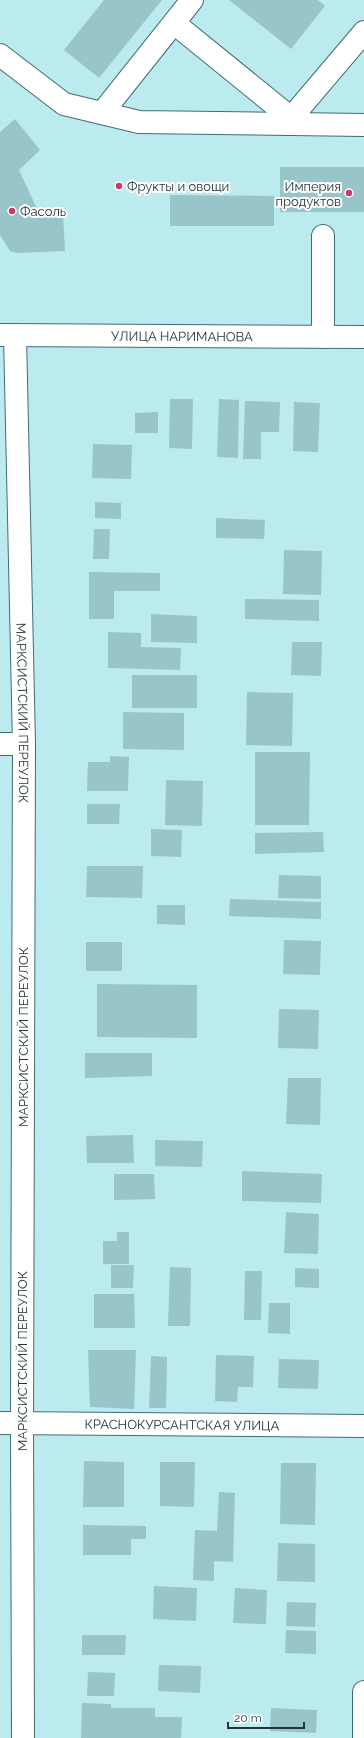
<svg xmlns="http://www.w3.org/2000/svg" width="364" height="1738" viewBox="0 0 364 1738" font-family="Raleway,sans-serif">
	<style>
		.building { fill: #97c5ca }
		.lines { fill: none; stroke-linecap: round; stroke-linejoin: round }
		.minor-casing { stroke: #416d72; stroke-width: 24 }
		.minor { stroke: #fff; stroke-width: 22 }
		.poi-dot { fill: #c73b6d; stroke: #fff; stroke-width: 1.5 }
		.labels { text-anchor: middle; stroke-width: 4; stroke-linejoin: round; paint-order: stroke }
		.poi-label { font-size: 13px; fill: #223537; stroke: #fff; text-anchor: start }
		.street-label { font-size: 13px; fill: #223537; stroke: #fff }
	</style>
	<rect width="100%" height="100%" fill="#bbebef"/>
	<!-- building -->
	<path class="building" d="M 104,0 L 162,0 L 99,78 L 64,50 Z
		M 229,0 L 318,0 L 325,6 L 291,49 Z
		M 15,119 L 40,150 L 19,170 L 39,213 L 63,214 L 65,251 L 17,253 L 10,251 L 0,235 L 0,132 Z
		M 280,167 L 364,167 L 364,212 L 280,212 Z
		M 170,195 L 274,196 L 274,226 L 170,226 Z
		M 170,399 L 193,399 L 192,449 L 169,448 Z
		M 219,399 L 239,400 L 238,458 L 217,457 Z
		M 245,401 L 280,402 L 279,432 L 261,432 L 261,459 L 243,459 Z
		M 294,402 L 320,403 L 318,452 L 293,451 Z
		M 158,412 L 158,433 L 135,433 L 135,413 Z
		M 93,444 L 132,445 L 131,479 L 92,478 Z
		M 95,502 L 121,503 L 121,519 L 95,518 Z
		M 216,518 L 265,520 L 264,539 L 216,538 Z
		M 94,529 L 110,529 L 109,559 L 93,559 Z
		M 284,550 L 322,551 L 321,595 L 283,594 Z
		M 89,572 L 160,573 L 160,591 L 114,591 L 114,619 L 89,619 Z
		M 245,599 L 319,600 L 319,621 L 245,619 Z
		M 151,614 L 197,616 L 197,643 L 151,642 Z
		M 108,632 L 141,633 L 141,647 L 181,648 L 180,670 L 108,668 Z
		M 292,642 L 322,642 L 321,676 L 291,675 Z
		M 132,675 L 197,675 L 197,708 L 132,708 Z
		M 247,692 L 293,693 L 292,746 L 246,745 Z
		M 123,712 L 184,713 L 184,750 L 123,749 Z
		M 255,752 L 310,752 L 309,825 L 255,825 Z
		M 110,756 L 129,757 L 128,791 L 87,791 L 88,762 L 110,762 Z
		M 166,780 L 203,781 L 202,826 L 165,825 Z
		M 87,804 L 120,804 L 119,824 L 87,824 Z
		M 151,829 L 182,830 L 181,857 L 151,856 Z
		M 323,832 L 324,852 L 255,854 L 255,833 Z
		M 87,866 L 143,866 L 142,898 L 86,897 Z
		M 279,875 L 321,876 L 321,899 L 278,898 Z
		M 230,899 L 321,902 L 321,919 L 229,916 Z
		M 157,905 L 185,905 L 185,925 L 157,924 Z
		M 284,940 L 321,941 L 320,975 L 283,974 Z
		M 86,942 L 122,942 L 122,971 L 86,971 Z
		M 97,984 L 197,985 L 197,1038 L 97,1037 Z
		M 279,1009 L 319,1010 L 318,1049 L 278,1048 Z
		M 85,1053 L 152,1053 L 152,1076 L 85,1078 Z
		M 288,1078 L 321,1078 L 320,1125 L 286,1124 Z
		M 133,1135 L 134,1163 L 87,1163 L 86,1136 Z
		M 155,1140 L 203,1141 L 202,1167 L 155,1166 Z
		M 242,1171 L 322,1174 L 321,1203 L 242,1201 Z
		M 114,1174 L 154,1174 L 155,1199 L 114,1200 Z
		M 286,1212 L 319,1214 L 318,1254 L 284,1253 Z
		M 117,1232 L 129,1232 L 129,1264 L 103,1264 L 103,1241 L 117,1241 Z
		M 111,1265 L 134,1265 L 133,1288 L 111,1288 Z
		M 170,1267 L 191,1268 L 190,1326 L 168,1326 Z
		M 295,1268 L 319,1269 L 319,1288 L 295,1287 Z
		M 245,1271 L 262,1271 L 261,1320 L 244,1320 Z
		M 94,1294 L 134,1294 L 135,1328 L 94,1328 Z
		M 269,1303 L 290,1303 L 290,1334 L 268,1333 Z
		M 88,1350 L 136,1350 L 134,1409 L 90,1407 Z
		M 216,1355 L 254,1356 L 253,1387 L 238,1387 L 237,1402 L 215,1401 Z
		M 151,1356 L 167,1357 L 166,1408 L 149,1408 Z
		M 279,1359 L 319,1360 L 318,1389 L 278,1388 Z
		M 84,1461 L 124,1462 L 124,1507 L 83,1507 Z
		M 160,1462 L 195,1462 L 194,1507 L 160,1506 Z
		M 281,1463 L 316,1463 L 315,1525 L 280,1524 Z
		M 219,1492 L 235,1493 L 233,1562 L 214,1561 L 214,1581 L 193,1580 L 195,1530 L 217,1531 Z
		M 83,1525 L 146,1526 L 146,1539 L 131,1539 L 131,1555 L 83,1555 Z
		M 278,1543 L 315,1544 L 315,1582 L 277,1581 Z
		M 154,1586 L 197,1588 L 196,1621 L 153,1619 Z
		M 235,1588 L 267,1590 L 266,1624 L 233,1623 Z
		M 287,1602 L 316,1603 L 315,1627 L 286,1626 Z
		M 286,1630 L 316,1631 L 316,1654 L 285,1653 Z
		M 82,1635 L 126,1635 L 125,1655 L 82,1655 Z
		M 159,1665 L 201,1666 L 200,1693 L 158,1691 Z
		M 88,1672 L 115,1673 L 114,1696 L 87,1696 Z
		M 82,1703 L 111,1704 L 111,1708 L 155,1708 L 155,1717 L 182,1717 L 181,1738 L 81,1738 Z
		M 271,1708 L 317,1710 L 316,1733 L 270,1731 Z"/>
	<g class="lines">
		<!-- minor casing -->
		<g class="minor-casing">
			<g id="minor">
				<path d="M 174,23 L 291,118"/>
				<path d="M 0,55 L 64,104 L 139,122 L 364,125"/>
				<path d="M 102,113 L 192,0"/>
				<path d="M 286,124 L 364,32"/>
				<path id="s1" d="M 1,335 L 364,337"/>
				<path id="s2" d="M 15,335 L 24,744 L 22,1423 L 23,1738"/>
				<path d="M 323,337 L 323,236"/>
				<path d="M 0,744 L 24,744"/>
				<path id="s3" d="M 0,1423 L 364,1426"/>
				<path d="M 364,1738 L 364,1692"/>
			</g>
		</g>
		<!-- minor -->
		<use href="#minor" class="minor"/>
	</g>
	<!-- markers -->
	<g class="poi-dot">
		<circle cx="119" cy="186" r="4"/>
		<circle cx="349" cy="193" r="4"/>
		<circle cx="12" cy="211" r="4"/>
	</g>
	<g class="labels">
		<!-- poi labels -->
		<g class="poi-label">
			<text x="127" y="191">Фрукты и овощи</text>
			<text x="341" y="191" text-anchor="end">Империя<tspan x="341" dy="15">продуктов</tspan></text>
			<text x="20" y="216">Фасоль</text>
		</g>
		<!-- street labels -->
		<g class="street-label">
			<text dy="5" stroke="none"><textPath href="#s1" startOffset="181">УЛИЦА НАРИМАНОВА</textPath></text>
			<text dy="5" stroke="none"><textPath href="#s2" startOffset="378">МАРКСИСТСКИЙ ПЕРЕУЛОК</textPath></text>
			<text transform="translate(23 1037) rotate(-90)" y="5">МАРКСИСТСКИЙ ПЕРЕУЛОК</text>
			<text transform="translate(22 1361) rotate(-90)" y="5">МАРКСИСТСКИЙ ПЕРЕУЛОК</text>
			<text dy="5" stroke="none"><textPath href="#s3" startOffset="182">КРАСНОКУРСАНТСКАЯ УЛИЦА</textPath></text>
		</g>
	</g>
	<!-- scale -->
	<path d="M228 1722v6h76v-6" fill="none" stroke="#223537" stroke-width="2"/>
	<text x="234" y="1722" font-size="12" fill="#223537" stroke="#ffffff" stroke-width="3" paint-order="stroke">20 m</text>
</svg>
